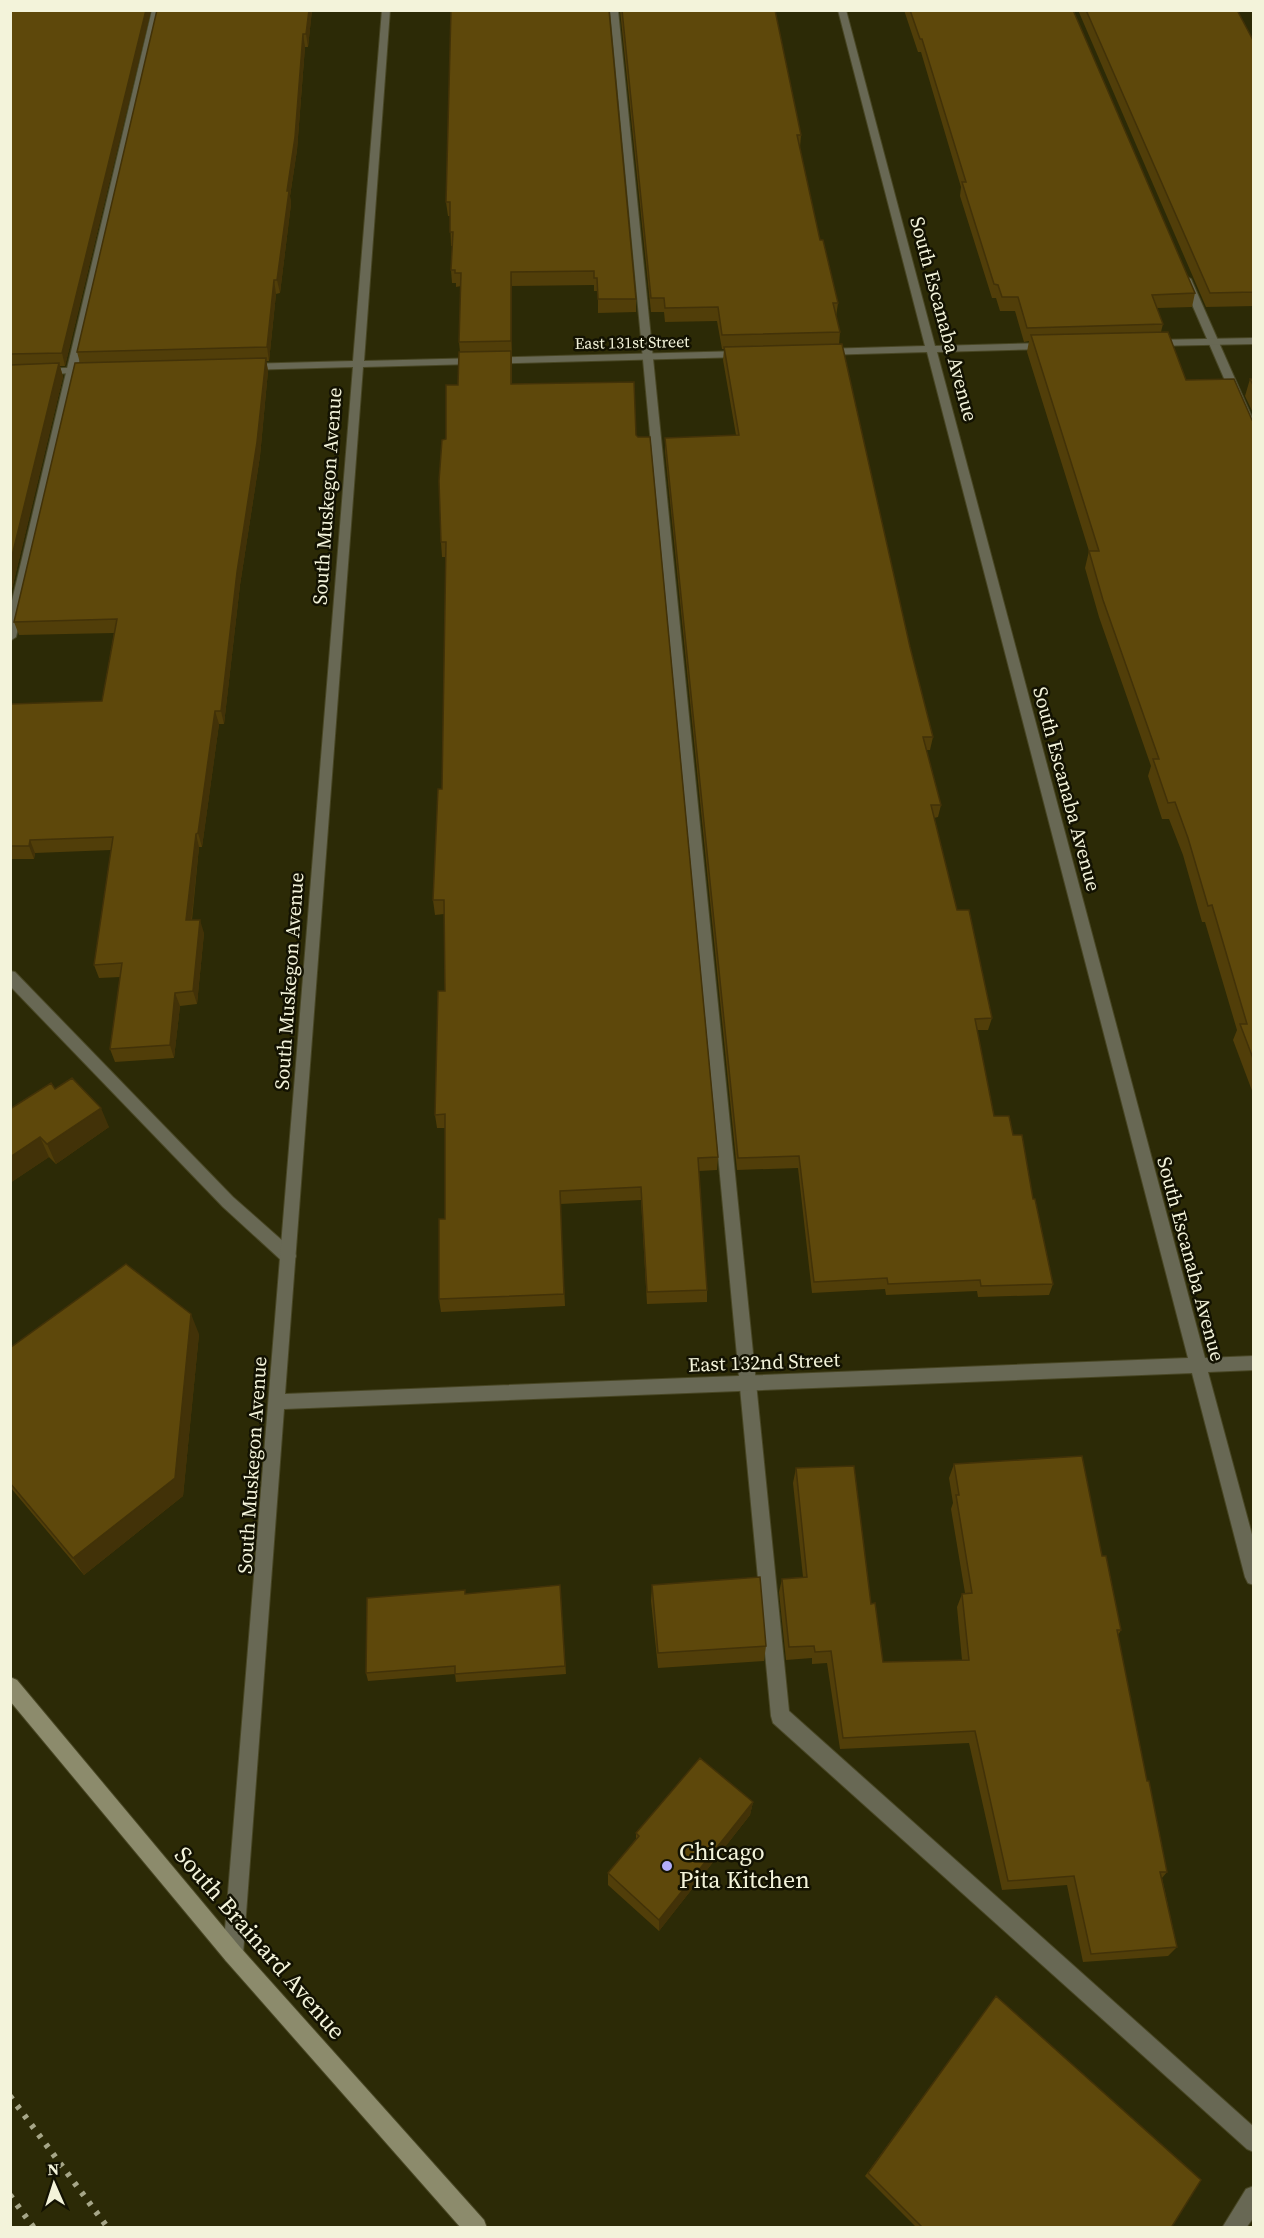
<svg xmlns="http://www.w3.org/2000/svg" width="1264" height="2238" viewBox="0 0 1264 2238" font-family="'Source Serif 4',serif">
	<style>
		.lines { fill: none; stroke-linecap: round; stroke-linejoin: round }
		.lane-casing { stroke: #484624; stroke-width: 2 }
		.street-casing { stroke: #484624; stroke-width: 2 }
		.secondary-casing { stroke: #484624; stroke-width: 2 }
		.lane { fill: #686854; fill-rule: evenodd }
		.street { fill: #686854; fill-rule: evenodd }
		.secondary { fill: #8c8b6c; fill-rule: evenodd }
		.rail { stroke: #a6a688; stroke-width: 6; stroke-dasharray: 4 8; stroke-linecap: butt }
		.wall { fill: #513e09 }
		.shaded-wall { fill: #423208 }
		.building { fill: #5e480b; stroke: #423208; stroke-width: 1.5 }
		.poi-dot { fill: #b2adf9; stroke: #131202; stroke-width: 2 }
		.labels { text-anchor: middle; stroke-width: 5; stroke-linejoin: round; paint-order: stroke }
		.far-street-label { font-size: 16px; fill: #f3f3da; stroke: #131202 }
		.street-label { font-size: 20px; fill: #f3f3da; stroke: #131202 }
		.near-poi-label { font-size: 24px; fill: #f3f3da; stroke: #131202; text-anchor: start }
		.near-street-label { font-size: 24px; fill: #f3f3da; stroke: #131202 }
	</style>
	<rect width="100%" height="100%" fill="#2c2a06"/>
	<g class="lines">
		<!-- lane casing -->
		<g class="lane-casing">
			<path id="lane" d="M 152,10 L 160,10 L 16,637 L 10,641 L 10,609 Z
				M 610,10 L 618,10 L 789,1711 L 1254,2127 L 1254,2152 L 1247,2149 L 773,1723 L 771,1716 Z
				M 1186,276 L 1191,279 L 1254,422 L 1254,439 L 1249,436 L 1181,279 Z
				M 10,971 L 15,972 L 233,1197 L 294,1251 L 296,1256 L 294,1261 L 288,1263 L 282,1261 L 223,1207 L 10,986 Z
				M 1254,2186 L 1254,2217 L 1246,2228 L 1222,2228 L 1246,2189 Z"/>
		</g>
		<!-- street casing -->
		<g class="street-casing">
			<path id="street" d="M 382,10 L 390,10 L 364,361 L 742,351 L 747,354 L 742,357 L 363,367 L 285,1394 L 1188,1358 L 927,352 L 823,355 L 818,352 L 823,349 L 925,346 L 838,10 L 846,10 L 935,346 L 1048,343 L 1053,346 L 1048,349 L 937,352 L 1205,1358 L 1254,1356 L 1254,1370 L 1208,1372 L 1254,1542 L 1254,1585 L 1248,1583 L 1245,1577 L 1192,1373 L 284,1409 L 243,1954 L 240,1961 L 233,1964 L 226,1961 L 223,1954 L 353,367 L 247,370 L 242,367 L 247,364 L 353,361 Z
				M 1254,338 L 1254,344 L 1153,346 L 1148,343 L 1153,340 Z
				M 91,367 L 96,370 L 95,372 L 10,376 L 10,370 Z"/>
		</g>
		<!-- secondary casing -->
		<g class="secondary-casing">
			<path id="secondary" d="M 10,1677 L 17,1680 L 240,1947 L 484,2220 L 487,2228 L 461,2228 L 226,1961 L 10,1701 Z"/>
		</g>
		<!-- lane -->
		<use href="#lane" class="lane"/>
		<!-- street -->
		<use href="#street" class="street"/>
		<!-- secondary -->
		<use href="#secondary" class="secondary"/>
		<!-- rail -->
		<path class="rail" d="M 10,2096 L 108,2228
			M 10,2195 L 34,2228"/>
	</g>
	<!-- wall -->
	<path class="wall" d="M 10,10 L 151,10 L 65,366 L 60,366 L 63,377 L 10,597 Z
		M 157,10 L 312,10 L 308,47 L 305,47 L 297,150 L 290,196 L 291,204 L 280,293 L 276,294 L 269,361 L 266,361 L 268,371 L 260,456 L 240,585 L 224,724 L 219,724 L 202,847 L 199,847 L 192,920 L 204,933 L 197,1004 L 180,1006 L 174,1058 L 115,1062 L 110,1049 L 120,977 L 99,978 L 94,965 L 111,850 L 35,853 L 34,859 L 10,859 L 10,704 L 102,701 L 114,633 L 19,635 L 14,622 L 80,363 L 77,352 Z
		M 451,10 L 636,299 L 636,312 L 598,313 L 598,291 L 594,291 L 594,285 L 512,286 L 512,384 L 636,435 L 718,1157 L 717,1170 L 699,1171 L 707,1290 L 707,1302 L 647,1304 L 641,1200 L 560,1204 L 565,1306 L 441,1312 L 439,1299 L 445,1219 L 445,1128 L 437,1128 L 435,1115 L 445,991 L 444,914 L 435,915 L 433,900 L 442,789 L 446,557 L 442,557 L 441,542 L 446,439 L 458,385 L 460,352 L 459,342 L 461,286 L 456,287 L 456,283 L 452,283 L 451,270 L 453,246 L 451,246 L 450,216 L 448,216 L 446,202 Z
		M 620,10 L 775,10 L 801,135 L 800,148 L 820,240 L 838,303 L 836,317 L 840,332 L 839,345 L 910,647 L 933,737 L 930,750 L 926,750 L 941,805 L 938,817 L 934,818 L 957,910 L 992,1018 L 988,1030 L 977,1030 L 994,1116 L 1013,1135 L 1033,1199 L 1053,1284 L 1049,1295 L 978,1297 L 977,1291 L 886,1295 L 885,1289 L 812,1293 L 798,1168 L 737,1170 L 665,451 L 665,438 L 736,435 L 723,360 L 724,349 L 722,349 L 717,321 L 665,322 L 664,312 L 651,312 Z
		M 904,10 L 1073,10 L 1195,293 L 1192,307 L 1157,308 L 1163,324 L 1161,332 L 1186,380 L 1254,421 L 1254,1096 L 1233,1040 L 1237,1030 L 1205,922 L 1202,922 L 1183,855 L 1169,819 L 1162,819 L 1148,776 L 1151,766 L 1099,617 L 1085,568 L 1089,551 L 1027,352 L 1029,341 L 1024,342 L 1015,311 L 1000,311 L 996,298 L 992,298 L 960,196 L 961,187 L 921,52 L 918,52 Z
		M 1078,10 L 1237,10 L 1254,42 L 1254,306 L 1206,307 Z
		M 1250,379 L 1254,379 L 1254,415 L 1245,396 Z
		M 55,1089 L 109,1127 L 56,1164 L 49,1157 L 10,1183 Z
		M 199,1334 L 183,1496 L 84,1575 L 10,1487 L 10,1348 Z
		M 954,1464 L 1102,1556 L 1121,1630 L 1118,1635 L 1147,1781 L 1167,1872 L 1162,1878 L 1177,1947 L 1168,1956 L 1083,1962 L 1067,1885 L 1002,1890 L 969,1743 L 840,1749 L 827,1663 L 812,1664 L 812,1658 L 786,1660 L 779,1592 L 782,1579 L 803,1577 L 793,1483 L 796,1468 L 871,1604 L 883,1662 L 962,1660 L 957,1607 L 962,1594 L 965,1593 L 951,1509 L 953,1503 L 949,1478 Z
		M 560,1585 L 566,1674 L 456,1682 L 455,1674 L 368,1681 L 366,1673 L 466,1594 Z
		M 652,1585 L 766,1646 L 764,1661 L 658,1668 L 651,1601 Z
		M 753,1802 L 750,1815 L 659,1931 L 608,1885 L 608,1873 L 636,1839 L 636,1833 Z
		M 996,1996 L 1171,2228 L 917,2228 L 865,2176 Z"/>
	<!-- shaded-wall -->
	<path class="shaded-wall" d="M 146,10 L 151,10 L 65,366 L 62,353 Z
		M 309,10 L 312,10 L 308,47 L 306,34 Z
		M 303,34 L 305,47 L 297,150 L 290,196 L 291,204 L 280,293 L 277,280 Z
		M 511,272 L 512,286 L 512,355 L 511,341 Z
		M 274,280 L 276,294 L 269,361 L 267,347 Z
		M 266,358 L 268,371 L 260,456 L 240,585 L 224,724 L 221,711 L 237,572 Z
		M 59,363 L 63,377 L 10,597 L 10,564 Z
		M 215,711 L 219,724 L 202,847 L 198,833 Z
		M 196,834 L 199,847 L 190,933 L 186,920 Z
		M 30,840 L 35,853 L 34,859 L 29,846 Z
		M 200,920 L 204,933 L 197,1004 L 193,991 Z
		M 175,993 L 180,1006 L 174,1058 L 170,1045 Z
		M 101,1108 L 109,1127 L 56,1164 L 47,1144 Z
		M 40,1137 L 49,1157 L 10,1183 L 10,1157 Z
		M 191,1314 L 199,1334 L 183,1496 L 84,1575 L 73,1558 Z
		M 753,1802 L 750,1815 L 659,1931 L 659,1920 Z"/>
	<!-- building -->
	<path class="building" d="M 10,10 L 146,10 L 62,353 L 10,354 Z
		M 157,10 L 309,10 L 306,34 L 303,34 L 295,137 L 287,191 L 289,191 L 277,280 L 274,280 L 267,347 L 77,352 Z
		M 451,10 L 609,10 L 636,299 L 598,299 L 597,278 L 594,278 L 594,271 L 511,272 L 511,341 L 459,342 L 461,273 L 455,273 L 455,270 L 451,270 L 453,232 L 450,232 L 450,202 L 446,202 Z
		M 622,10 L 775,10 L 801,135 L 797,135 L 820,240 L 823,240 L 838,303 L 833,303 L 840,332 L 722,335 L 718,307 L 665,308 L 664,298 L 651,298 Z
		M 910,10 L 1073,10 L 1195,293 L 1152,295 L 1163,324 L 1027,328 L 1018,297 L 1002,297 L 998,285 L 994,284 L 962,182 L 966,182 L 922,39 L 920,39 Z
		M 1086,10 L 1237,10 L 1254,42 L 1254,292 L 1210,293 Z
		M 1168,332 L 1186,380 L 1234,379 L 1252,420 L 1254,421 L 1254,1061 L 1240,1024 L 1247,1024 L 1212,905 L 1208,906 L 1188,838 L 1175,802 L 1168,803 L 1153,759 L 1159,759 L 1103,600 L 1089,551 L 1099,551 L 1031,335 Z
		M 842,344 L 910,647 L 933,737 L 923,737 L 941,805 L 931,805 L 957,910 L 969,910 L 992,1018 L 975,1019 L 994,1116 L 1009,1116 L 1013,1135 L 1022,1135 L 1033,1199 L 1035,1199 L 1053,1284 L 981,1286 L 980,1280 L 888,1284 L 887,1278 L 814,1282 L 799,1156 L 738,1158 L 665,438 L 739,435 L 724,347 Z
		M 511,351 L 511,384 L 634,382 L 636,435 L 638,437 L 650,437 L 718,1157 L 698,1158 L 707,1290 L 647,1292 L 641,1187 L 560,1191 L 564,1294 L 439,1299 L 439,1219 L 445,1219 L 445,1114 L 435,1115 L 438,991 L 445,991 L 444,900 L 433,900 L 438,789 L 442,789 L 446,542 L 441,542 L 439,481 L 442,440 L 446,439 L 446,385 L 458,385 L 459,352 Z
		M 266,358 L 257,442 L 237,572 L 221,711 L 215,711 L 198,833 L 196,834 L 186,920 L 200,920 L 193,991 L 175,993 L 170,1045 L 110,1049 L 122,963 L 94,965 L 113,837 L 30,840 L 29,846 L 10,846 L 10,704 L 102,701 L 117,619 L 14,622 L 75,363 Z
		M 59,363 L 10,564 L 10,365 Z
		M 1250,379 L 1254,379 L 1254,387 Z
		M 72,1078 L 101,1108 L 47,1144 L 40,1137 L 10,1157 L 10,1109 L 51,1083 L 55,1089 Z
		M 126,1264 L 191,1314 L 175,1478 L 73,1558 L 10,1483 L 10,1348 Z
		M 1082,1456 L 1102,1556 L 1106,1556 L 1121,1630 L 1117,1630 L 1147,1781 L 1149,1781 L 1167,1872 L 1160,1872 L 1177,1947 L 1091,1954 L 1074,1876 L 1008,1881 L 975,1731 L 843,1738 L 831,1651 L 815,1652 L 814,1646 L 789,1647 L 782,1579 L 807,1577 L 796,1468 L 854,1466 L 871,1604 L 875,1603 L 883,1662 L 969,1660 L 962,1594 L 972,1593 L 956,1495 L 959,1495 L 954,1464 Z
		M 760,1577 L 766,1646 L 658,1653 L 652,1585 Z
		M 560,1585 L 565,1666 L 455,1674 L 455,1666 L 366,1673 L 367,1598 L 465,1590 L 465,1594 Z
		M 700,1758 L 753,1802 L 659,1920 L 608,1873 L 639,1836 L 636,1833 Z
		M 996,1996 L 1201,2180 L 1171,2228 L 923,2228 L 868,2173 Z"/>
	<!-- markers -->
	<circle class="poi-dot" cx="667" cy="1866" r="6"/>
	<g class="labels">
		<!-- far-street labels -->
		<g class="far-street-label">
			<text transform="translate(632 342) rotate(-1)" y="6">East 131st Street</text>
		</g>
		<!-- street labels -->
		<g class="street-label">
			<text transform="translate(944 319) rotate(75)" y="7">South Escanaba Avenue</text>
			<text transform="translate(327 496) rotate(-86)" y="7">South Muskegon Avenue</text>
			<text transform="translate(1067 789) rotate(75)" y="7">South Escanaba Avenue</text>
			<text transform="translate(289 981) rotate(-86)" y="7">South Muskegon Avenue</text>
			<text transform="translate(1191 1259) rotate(75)" y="7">South Escanaba Avenue</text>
			<text transform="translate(764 1362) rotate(-2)" y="7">East 132nd Street</text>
			<text transform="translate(252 1465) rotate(-86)" y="7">South Muskegon Avenue</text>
		</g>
		<!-- near-poi labels -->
		<g class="near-poi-label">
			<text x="679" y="1860">Chicago<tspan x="679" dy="28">Pita Kitchen</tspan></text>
		</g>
		<!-- near-street labels -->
		<g class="near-street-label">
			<text transform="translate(260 1943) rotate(49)" y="8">South Brainard Avenue</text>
		</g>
	</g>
	<!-- border -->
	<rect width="1264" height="2238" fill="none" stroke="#f3f3da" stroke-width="24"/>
	<!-- north arrow -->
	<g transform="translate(54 2184) rotate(357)" stroke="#131202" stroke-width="4.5" paint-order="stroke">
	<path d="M0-4.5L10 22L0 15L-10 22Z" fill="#f3f3da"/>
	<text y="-9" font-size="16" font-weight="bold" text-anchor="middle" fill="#f3f3da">N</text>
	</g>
</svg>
